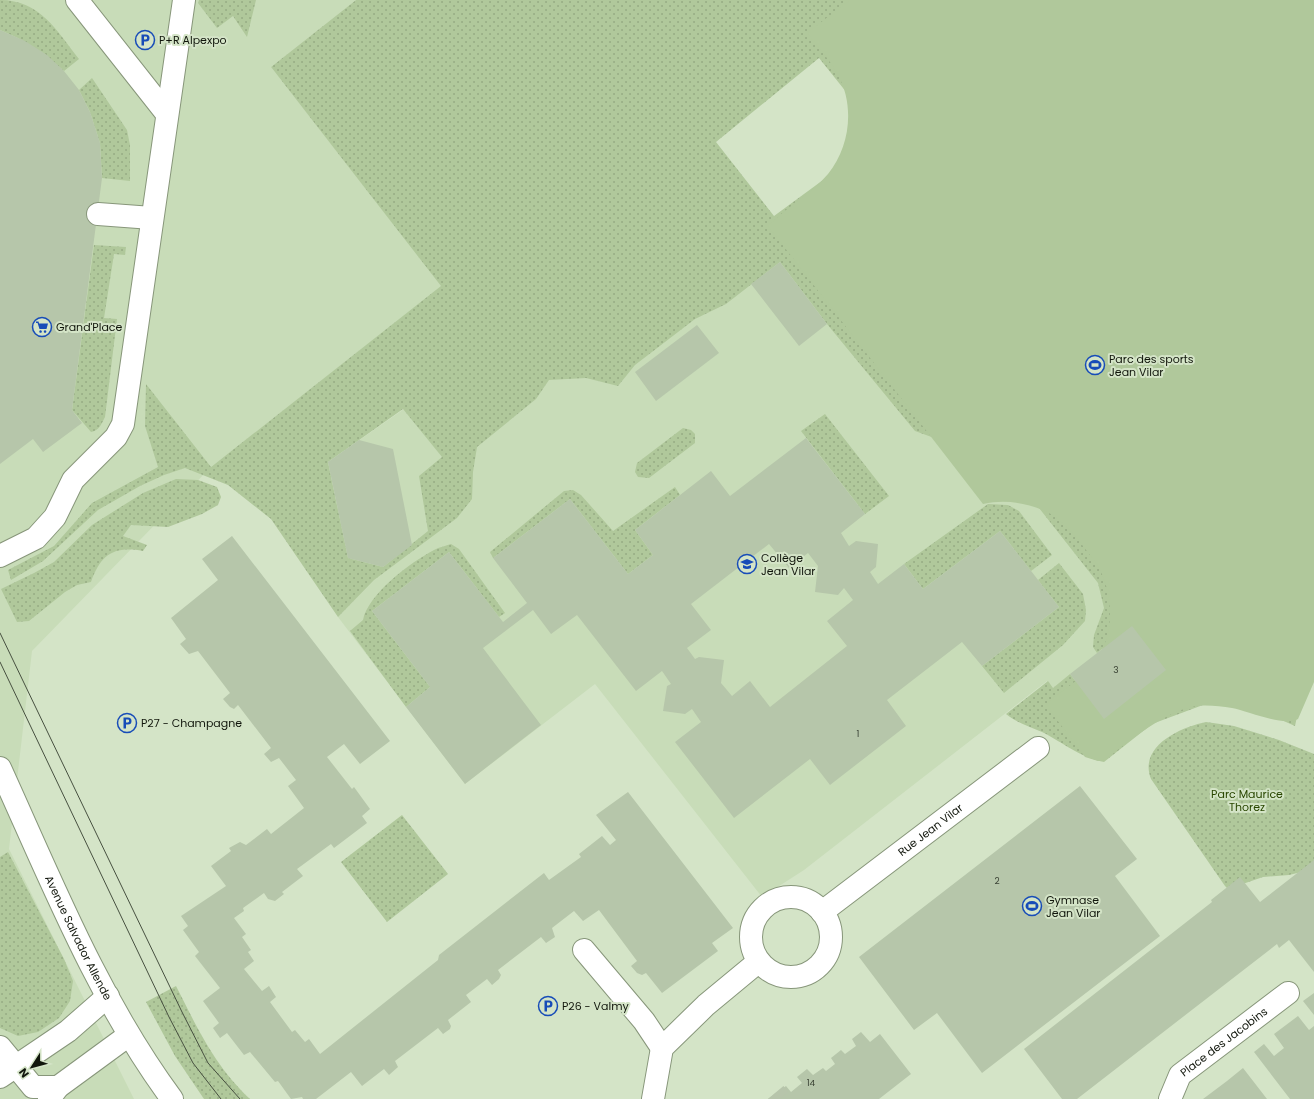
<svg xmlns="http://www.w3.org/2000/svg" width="1314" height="1099" viewBox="0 0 1314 1099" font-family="Poppins,sans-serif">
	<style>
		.built { fill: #c8dcb8 }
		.green { fill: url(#green-dots); fill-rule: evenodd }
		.pitch { fill: #b0c89b }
		.building { fill: #b6c6aa; fill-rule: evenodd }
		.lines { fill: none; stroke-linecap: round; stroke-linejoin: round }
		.minor-tunnel { stroke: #b7c5ab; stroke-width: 22; stroke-dasharray: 22 11; stroke-linecap: butt }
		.minor-casing { stroke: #87967a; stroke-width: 24 }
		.minor { stroke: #fff; stroke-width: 22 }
		.tram { stroke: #475040; stroke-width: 1 }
		.labels { text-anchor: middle; stroke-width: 4; stroke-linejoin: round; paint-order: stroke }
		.number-label { font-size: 9px; fill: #3a4234 }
		.poi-label { font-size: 11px; fill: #11160c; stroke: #d4e4c7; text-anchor: start }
		.park-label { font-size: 11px; fill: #294600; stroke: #d4e4c7 }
		.street-label { font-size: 11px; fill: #11160c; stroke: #d4e4c7 }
	</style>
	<defs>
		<pattern id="green-dots" width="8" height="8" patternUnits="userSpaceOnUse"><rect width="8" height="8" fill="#b0c89b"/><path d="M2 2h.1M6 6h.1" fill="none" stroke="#96ab84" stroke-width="1.8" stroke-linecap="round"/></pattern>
	</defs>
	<rect width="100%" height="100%" fill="#d4e4c7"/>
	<!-- built -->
	<path class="built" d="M 0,0 L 356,0 L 271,67 L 442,286 L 211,467 L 32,651 L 9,849 L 134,1099 L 0,1099 Z
		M 810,202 L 1231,650 L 1053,689 L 1047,681 L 804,870 L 762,897 L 595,684 L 465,784 L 338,617 L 322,511 L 338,507 L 328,462 L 493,347 Z"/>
	<!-- green -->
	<path class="green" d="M 0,0 C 40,0 57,31 79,59 L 64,71 C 44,53 25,40 0,30 Z
		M 199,0 L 256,0 L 247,37 L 233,16 L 217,28 L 198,3 Z
		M 356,0 L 903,0 L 867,118 L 819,58 L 716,142 L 774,216 L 883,136 L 1314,637 L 1295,726 L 1268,714 L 1211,702 L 1152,724 L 1104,762 C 1079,757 1064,743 1042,732 C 1029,726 1017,723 1006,714 L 1048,681 L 1053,688 L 1070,674 L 1104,718 L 1132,626 L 1097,653 L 1093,647 L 1094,635 L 1104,608 L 1098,583 L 1028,494 L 937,439 L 915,431 L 827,324 L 780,262 L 726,304 L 695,319 L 635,365 L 618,386 L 586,378 L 549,380 L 536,399 L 477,447 L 473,472 L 472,499 L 457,518 L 374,580 L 338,617 L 271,519 L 228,485 L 185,468 L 164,475 L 140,486 L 98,510 L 43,561 L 11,580 L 8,570 L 54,546 L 92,503 L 158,467 L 145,426 L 146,384 L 211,467 L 441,286 L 271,67 ZM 403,409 L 442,457 L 419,476 L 428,531 L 383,567 L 348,558 L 328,462 Z
		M 92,78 L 127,130 L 130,145 L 130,181 L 102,178 L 100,143 L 90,112 L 79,90 Z
		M 94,245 L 126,247 L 125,255 L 114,254 L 104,318 L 117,319 L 105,417 C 102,423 99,431 91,432 L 72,410 Z
		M 825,414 L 889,496 L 865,514 L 801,431 Z
		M 683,428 L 691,430 L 695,434 L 695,443 L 649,478 L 638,477 L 635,472 L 637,463 Z
		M 176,479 L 198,480 L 217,487 L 221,497 L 218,505 L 202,514 L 168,527 L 131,525 L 123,536 L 147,545 L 143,551 C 114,546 101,554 91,582 L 77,585 L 65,592 L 29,621 L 17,622 L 1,589 L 34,573 L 54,562 L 92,525 L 143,493 Z
		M 675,487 L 680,495 L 635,530 L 653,555 L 628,574 L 570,499 L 493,558 L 490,552 L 564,491 L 573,490 L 581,495 L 613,531 Z
		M 988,504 L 1008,505 L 1019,511 L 1052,555 L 1031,571 L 1000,531 L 923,589 L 904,564 Z
		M 451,544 L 459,549 L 505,613 L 499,617 L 449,552 L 372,611 L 430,687 L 406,707 L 350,631 L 363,620 C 368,594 411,562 434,550 C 439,547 446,546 451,544 Z
		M 1059,563 L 1083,594 L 1086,610 L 1085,621 L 1063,645 L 1004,693 L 982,666 L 1059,607 L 1038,580 Z
		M 1206,722 L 1234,726 L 1279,740 L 1314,754 L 1314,869 L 1289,875 L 1263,877 L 1228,889 L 1225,886 L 1151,779 C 1138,746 1181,727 1206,722 Z
		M 402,815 L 448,874 L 387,922 L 341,862 Z
		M 8,852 L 64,959 L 73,981 L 70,1001 L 59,1018 L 38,1032 L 18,1036 L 0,1028 L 0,857 Z
		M 176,986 C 198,1029 214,1065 250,1099 L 204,1099 L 175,1056 L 146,1002 Z"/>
	<!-- pitch -->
	<path class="pitch" d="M 850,0 L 1314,0 L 1314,682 L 1298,719 C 1284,727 1248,711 1232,708 C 1220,706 1208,705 1196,706 C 1165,711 1131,740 1106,759 L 1098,761 L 1085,757 L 1048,708 L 1046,704 C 1066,687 1088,676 1101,652 C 1114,628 1112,596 1101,572 C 1096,561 1087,552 1080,542 C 1071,531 1061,520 1049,513 C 1029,503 1006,499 983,504 L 768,226 C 786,207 811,194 828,174 C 850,147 855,106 838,75 C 830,60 818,47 807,33 Z"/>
	<!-- building -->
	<path class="building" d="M 0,30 L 25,41 L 47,55 L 64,71 L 79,90 L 90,112 L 100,143 L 102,178 L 72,410 L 82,423 L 43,452 L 33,439 L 0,464 Z
		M 780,262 L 827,324 L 799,346 L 751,284 Z
		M 697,325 L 719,353 L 656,401 L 635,372 Z
		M 806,438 L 865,514 L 841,533 L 849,546 L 856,541 L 878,544 L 876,567 L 870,572 L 878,584 L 904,564 L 923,589 L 1000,531 L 1059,607 L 982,666 L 962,642 L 887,700 L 906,726 L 830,785 L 810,759 L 734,818 L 675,742 L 701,722 L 692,709 L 685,714 L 663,711 L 667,686 L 671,684 L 662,671 L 636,691 L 577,615 L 551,634 L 533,610 L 483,648 L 541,725 L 465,784 L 406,707 L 430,687 L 372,611 L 449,552 L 503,622 L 527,603 L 493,558 L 570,499 L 628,574 L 653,555 L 635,530 L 711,471 L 730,496 ZM 769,544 L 789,568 L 808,553 L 818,566 L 815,592 L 838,595 L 844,588 L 853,600 L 827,621 L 847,646 L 770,707 L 750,681 L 732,696 L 721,683 L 724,660 L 699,657 L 695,659 L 687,648 L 711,630 L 691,604 Z
		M 359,440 L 393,449 L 412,545 L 383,567 L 348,558 L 328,462 Z
		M 232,536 L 390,741 L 360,764 L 344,744 L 327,757 L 352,789 L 354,787 L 370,809 L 362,816 L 367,823 L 334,848 L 331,844 L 297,869 L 303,876 L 282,892 L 284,894 L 275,901 L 268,899 L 264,893 L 243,908 L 244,911 L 234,918 L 246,934 L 242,937 L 251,950 L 248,952 L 254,961 L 244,969 L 262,991 L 269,986 L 276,997 L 270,1002 L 292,1032 L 295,1030 L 305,1042 L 309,1039 L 320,1054 L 438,960 L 439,955 L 544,873 L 549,880 L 581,857 L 579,854 L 602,836 L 610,845 L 616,840 L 596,815 L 628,792 L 733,928 L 712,943 L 718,951 L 662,993 L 646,973 L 642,975 L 637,973 L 631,966 L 637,961 L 599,910 L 583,921 L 574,911 L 552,928 L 555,937 L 546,943 L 541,937 L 498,970 L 501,975 L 499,979 L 492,985 L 487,979 L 466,995 L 471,1002 L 448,1020 L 451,1026 L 450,1029 L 443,1034 L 438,1028 L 395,1061 L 398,1067 L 389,1075 L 384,1069 L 362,1086 L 351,1072 L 316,1099 L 303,1099 L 302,1097 L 291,1099 L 278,1081 L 275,1082 L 250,1052 L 244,1055 L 227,1033 L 220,1038 L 213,1028 L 219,1023 L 203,1001 L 220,988 L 195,956 L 199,952 L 183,930 L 188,926 L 181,916 L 226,886 L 211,866 L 231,851 L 229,848 L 240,842 L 246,845 L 267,829 L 271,834 L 304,808 L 288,786 L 296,780 L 279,758 L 271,762 L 264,754 L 271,748 L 238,705 L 234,709 L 230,707 L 223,699 L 230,693 L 198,651 L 189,654 L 180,644 L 186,639 L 171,618 L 218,580 L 202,559 Z
		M 1132,626 L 1166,670 L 1104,719 L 1070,674 Z
		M 1080,786 L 1137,859 L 1115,876 L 1160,936 L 982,1073 L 937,1013 L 914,1030 L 859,957 Z
		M 1314,860 L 1314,972 L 1289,940 L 1279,948 L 1277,944 L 1077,1099 L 1062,1099 L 1024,1049 L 1212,902 L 1211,900 L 1240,877 L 1260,902 Z
		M 1314,993 L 1314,1015 L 1303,1001 Z
		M 1298,1016 L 1309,1030 L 1314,1026 L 1314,1099 L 1290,1099 L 1254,1052 L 1264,1044 L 1274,1056 L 1284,1048 L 1274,1034 Z
		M 861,1032 L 870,1042 L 880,1034 L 911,1074 L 879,1099 L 768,1099 L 786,1086 L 791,1092 L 802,1083 L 797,1077 L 807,1069 L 813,1075 L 823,1068 L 826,1071 L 835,1064 L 831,1058 L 841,1050 L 845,1054 L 856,1046 L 852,1039 Z
		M 1243,1068 L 1267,1099 L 1203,1099 L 1227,1081 Z"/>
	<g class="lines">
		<!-- minor-tunnel -->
		<path class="minor-tunnel" d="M 775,1093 L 780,1099"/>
		<!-- minor casing -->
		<g class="minor-casing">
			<g id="minor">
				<path d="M 77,0 L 167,114"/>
				<path d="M 98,214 L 152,218"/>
				<path d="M 0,556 L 36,538 L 55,517 L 73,480 L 116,437 L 123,424 L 184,0"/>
				<path id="s1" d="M 0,768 C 51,880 98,999 172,1099"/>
				<circle cx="791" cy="937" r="40"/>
				<path id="s2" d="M 822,912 L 1038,748"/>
				<path d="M 584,950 L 644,1021 L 662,1048"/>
				<path d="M 0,1047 L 33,1087 L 58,1087"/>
				<path d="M 0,1077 L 68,1031 L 108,996"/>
				<path d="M 49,1099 L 58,1087 L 129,1035"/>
				<path d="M 653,1099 L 662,1048 L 706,1005 L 758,962"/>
				<path id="s3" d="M 1170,1099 L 1180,1075 L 1288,993"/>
			</g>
		</g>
		<!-- minor -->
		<use href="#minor" class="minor"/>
		<!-- tram -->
		<path class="tram" d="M 0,633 L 182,1012 L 208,1063 L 240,1099
			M 0,662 L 169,1017 L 193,1063 L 221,1099"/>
	</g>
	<!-- icons -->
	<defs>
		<g id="parking-ring" transform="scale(1)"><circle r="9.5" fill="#d4e4c7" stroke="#174cb8" stroke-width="1.5"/><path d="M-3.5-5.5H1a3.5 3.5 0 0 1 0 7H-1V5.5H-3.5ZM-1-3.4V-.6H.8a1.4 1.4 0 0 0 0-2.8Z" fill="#174cb8"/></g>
		<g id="supermarket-ring" transform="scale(1)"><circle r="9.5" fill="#d4e4c7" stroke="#174cb8" stroke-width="1.5"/><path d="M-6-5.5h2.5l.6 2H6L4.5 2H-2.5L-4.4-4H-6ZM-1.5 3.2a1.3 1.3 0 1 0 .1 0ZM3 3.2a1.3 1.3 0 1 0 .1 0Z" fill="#174cb8"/></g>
		<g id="stadium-ring" transform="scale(1)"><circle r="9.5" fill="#d4e4c7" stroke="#174cb8" stroke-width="1.5"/><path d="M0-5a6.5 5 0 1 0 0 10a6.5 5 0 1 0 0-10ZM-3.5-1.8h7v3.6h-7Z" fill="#174cb8"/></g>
		<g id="school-ring" transform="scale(1)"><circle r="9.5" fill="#d4e4c7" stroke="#174cb8" stroke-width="1.5"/><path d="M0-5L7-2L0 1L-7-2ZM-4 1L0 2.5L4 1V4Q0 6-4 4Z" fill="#174cb8"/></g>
	</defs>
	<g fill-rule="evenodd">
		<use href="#parking-ring" x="145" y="40"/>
		<use href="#supermarket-ring" x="42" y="327"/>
		<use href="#stadium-ring" x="1095" y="365"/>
		<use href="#school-ring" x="747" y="564"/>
		<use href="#parking-ring" x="127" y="723"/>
		<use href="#stadium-ring" x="1032" y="906"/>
		<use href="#parking-ring" x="548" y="1006"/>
	</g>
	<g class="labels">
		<!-- number labels -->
		<g class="number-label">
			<text x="1116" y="673">3</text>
			<text x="858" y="737">1</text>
			<text x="997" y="884">2</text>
			<text x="811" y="1086">14</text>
		</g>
		<!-- poi labels -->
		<g class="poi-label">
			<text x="159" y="44">P+R Alpexpo</text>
			<text x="56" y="331">Grand'Place</text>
			<text x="1109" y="363">Parc des sports<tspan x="1109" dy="13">Jean Vilar</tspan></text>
			<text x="761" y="562">Collège<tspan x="761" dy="13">Jean Vilar</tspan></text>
			<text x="141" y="727">P27 - Champagne</text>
			<text x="1046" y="904">Gymnase<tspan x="1046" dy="13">Jean Vilar</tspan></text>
			<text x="562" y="1010">P26 - Valmy</text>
		</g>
		<!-- park labels -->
		<g class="park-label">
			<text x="1247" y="798">Parc Maurice<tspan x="1247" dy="13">Thorez</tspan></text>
		</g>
		<!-- street labels -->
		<g class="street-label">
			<text dy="4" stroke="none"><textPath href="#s2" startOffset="136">Rue Jean Vilar</textPath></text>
			<text dy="4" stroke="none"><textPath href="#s1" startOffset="187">Avenue Salvador Allende</textPath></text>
			<text dy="4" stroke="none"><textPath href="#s3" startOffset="81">Place des Jacobins</textPath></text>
		</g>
	</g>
	<!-- north arrow -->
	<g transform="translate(32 1067) rotate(234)" stroke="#d4e4c7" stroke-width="3" paint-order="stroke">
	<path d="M0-3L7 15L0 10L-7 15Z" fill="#11160c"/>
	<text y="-6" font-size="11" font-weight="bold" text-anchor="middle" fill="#11160c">N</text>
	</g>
</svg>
